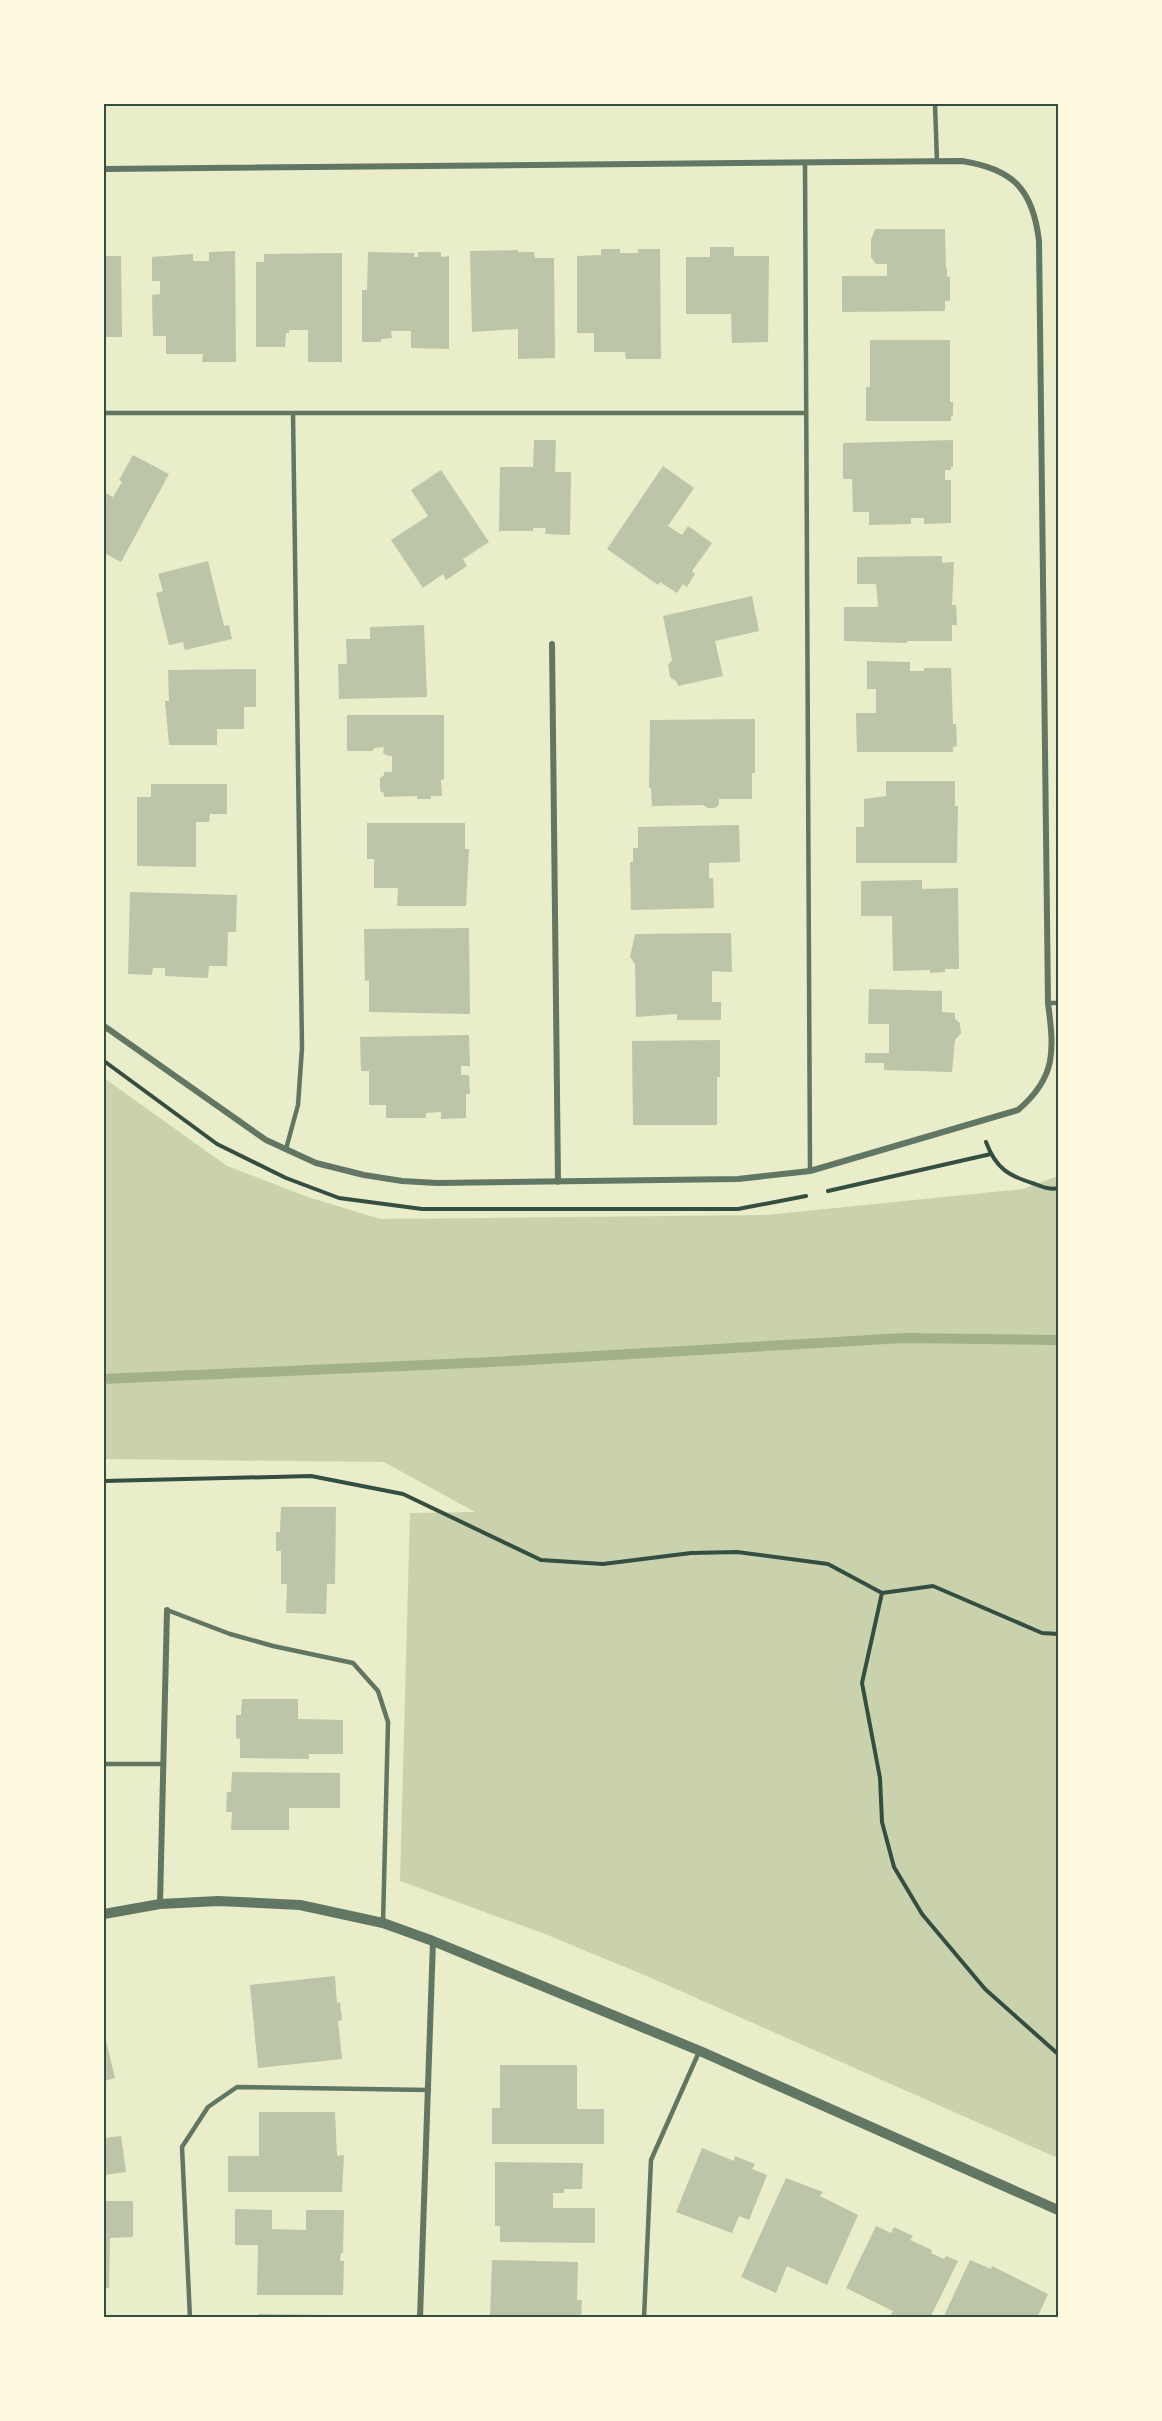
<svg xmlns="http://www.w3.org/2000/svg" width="1162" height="2421" viewBox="0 0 1162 2421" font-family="'DM Sans',sans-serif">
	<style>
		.green { fill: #cad2ad }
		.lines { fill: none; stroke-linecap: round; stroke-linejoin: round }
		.stream { stroke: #a3b18a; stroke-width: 10 }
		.building { fill: #bcc5a7 }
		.path { stroke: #344e41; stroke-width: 4 }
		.service { stroke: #617663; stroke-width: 4.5 }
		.minor { stroke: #617663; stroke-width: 6 }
		.tertiary { stroke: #617663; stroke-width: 10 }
		.neatline { fill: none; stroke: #344e41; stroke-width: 2 }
	</style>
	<rect width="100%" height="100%" fill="#e9edc9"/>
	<!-- green -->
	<path class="green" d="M 104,1078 L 227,1166 L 308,1197 L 380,1219 L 766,1215 L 1023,1189 L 1058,1176 L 1058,2158 L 649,1977 L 545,1934 L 400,1881 L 410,1513 L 475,1512 L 384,1462 L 104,1459 Z"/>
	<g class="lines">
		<!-- stream -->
		<path class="stream" d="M 104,1379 L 493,1362 L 904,1338 L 1058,1340"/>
	</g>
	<!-- building -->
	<path class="building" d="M 875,229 L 945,229 L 946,268 L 947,268 L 947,277 L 950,277 L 950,301 L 945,301 L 945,311 L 842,312 L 842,276 L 887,276 L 887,264 L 876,264 L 871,257 L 871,240 Z
		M 710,247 L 734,247 L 734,256 L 769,256 L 768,342 L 732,343 L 731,314 L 686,314 L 686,257 L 710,257 Z
		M 601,249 L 620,249 L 620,253 L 638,253 L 638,249 L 660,249 L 661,359 L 626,359 L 625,352 L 594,352 L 594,333 L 577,333 L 577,256 L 601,255 Z
		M 518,250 L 518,252 L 534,252 L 535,258 L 554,258 L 555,358 L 518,359 L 518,329 L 472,332 L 470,251 Z
		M 235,251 L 236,362 L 202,362 L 203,354 L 166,354 L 166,336 L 153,336 L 152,295 L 160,294 L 160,281 L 152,281 L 152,257 L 193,254 L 193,261 L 209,261 L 209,252 Z
		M 368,252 L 414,253 L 414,257 L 418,257 L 418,252 L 441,252 L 441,257 L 449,256 L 449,349 L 411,348 L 411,331 L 391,331 L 392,338 L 381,339 L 381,342 L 362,342 L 362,290 L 367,290 Z
		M 342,253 L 342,362 L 308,362 L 308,330 L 289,330 L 289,333 L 286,333 L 285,347 L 256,347 L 256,262 L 264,262 L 264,254 Z
		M 104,256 L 121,256 L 122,337 L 104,337 Z
		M 870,340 L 950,340 L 950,402 L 953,402 L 953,415 L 951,417 L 951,421 L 866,421 L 866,387 L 870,387 Z
		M 534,440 L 556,440 L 555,472 L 571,472 L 570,535 L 545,534 L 546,528 L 533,528 L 533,531 L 499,531 L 500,467 L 533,467 Z
		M 953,440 L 953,467 L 951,467 L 951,470 L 945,470 L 945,480 L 951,480 L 951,523 L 924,524 L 924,518 L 911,518 L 911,524 L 869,525 L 869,512 L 853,512 L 852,479 L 843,479 L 843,443 Z
		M 133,455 L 169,474 L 121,562 L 104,553 L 104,492 L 113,497 L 122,482 L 119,480 Z
		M 663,466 L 694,488 L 668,526 L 682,535 L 688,526 L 712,543 L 692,571 L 695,574 L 687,587 L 683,584 L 677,593 L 660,582 L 658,585 L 607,549 Z
		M 441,470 L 489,542 L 463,559 L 467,566 L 446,580 L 443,574 L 423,588 L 391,540 L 428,516 L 411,490 Z
		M 942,556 L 942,563 L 954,562 L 952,605 L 956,605 L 957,625 L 952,625 L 952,641 L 907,641 L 907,643 L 844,641 L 844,607 L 878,607 L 876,584 L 857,584 L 857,557 Z
		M 208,561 L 224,626 L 229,625 L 232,639 L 185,650 L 183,642 L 169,645 L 156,593 L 163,591 L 158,574 Z
		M 752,596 L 759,631 L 715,641 L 723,676 L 678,686 L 677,682 L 670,677 L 668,665 L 672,660 L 663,616 Z
		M 424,625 L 427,697 L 339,699 L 338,664 L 347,664 L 346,639 L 370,639 L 370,627 Z
		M 867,661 L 910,662 L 910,671 L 924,671 L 924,668 L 951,668 L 953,724 L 956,724 L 957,746 L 953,747 L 953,752 L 857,752 L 856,713 L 876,713 L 876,689 L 867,689 Z
		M 256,669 L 256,707 L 244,707 L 244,729 L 217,729 L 217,745 L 169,745 L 165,701 L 169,701 L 168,670 Z
		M 347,715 L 444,715 L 444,779 L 441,780 L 442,796 L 431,796 L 431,799 L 417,799 L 417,796 L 384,797 L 384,793 L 380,791 L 380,778 L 384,775 L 384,772 L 392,772 L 392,756 L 386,755 L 383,753 L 384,747 L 374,748 L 373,751 L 347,751 Z
		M 755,719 L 755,773 L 752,773 L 752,799 L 719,799 L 719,805 L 715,808 L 708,808 L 703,805 L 652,806 L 651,788 L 649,788 L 650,720 Z
		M 886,781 L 955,781 L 955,806 L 958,806 L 957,863 L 856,863 L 856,827 L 864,827 L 864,799 L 886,796 Z
		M 151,784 L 227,784 L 227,814 L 210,814 L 209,822 L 196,822 L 196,867 L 137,866 L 137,797 L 151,797 Z
		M 367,823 L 465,823 L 465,849 L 469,849 L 466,906 L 397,906 L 398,888 L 374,888 L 374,859 L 367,859 Z
		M 739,825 L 740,862 L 709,863 L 709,878 L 713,878 L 714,908 L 631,910 L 630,862 L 633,862 L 633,848 L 638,848 L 638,827 Z
		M 922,880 L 922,889 L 958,888 L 959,969 L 945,969 L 945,972 L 930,973 L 930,970 L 893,971 L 892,916 L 861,916 L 861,881 Z
		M 130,892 L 237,895 L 236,932 L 228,932 L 227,966 L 209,966 L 208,978 L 165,976 L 165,968 L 153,968 L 152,975 L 128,974 Z
		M 469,928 L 470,1014 L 369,1012 L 369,980 L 365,981 L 364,929 Z
		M 731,933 L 732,972 L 712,971 L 712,1002 L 721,1002 L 721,1020 L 677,1020 L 677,1014 L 636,1017 L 635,964 L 630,957 L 635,934 Z
		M 869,989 L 942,991 L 942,1012 L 955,1013 L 955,1019 L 960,1023 L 961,1033 L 955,1040 L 952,1072 L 884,1070 L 884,1063 L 865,1063 L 865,1053 L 889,1053 L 889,1024 L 868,1024 Z
		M 469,1035 L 470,1066 L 461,1066 L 461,1075 L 469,1075 L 470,1094 L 466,1094 L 466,1118 L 441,1119 L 441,1112 L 426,1113 L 426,1118 L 386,1118 L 386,1105 L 369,1105 L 369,1071 L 361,1071 L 360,1037 Z
		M 720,1040 L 720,1077 L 717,1077 L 717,1125 L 633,1125 L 632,1041 Z
		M 281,1507 L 336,1507 L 335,1584 L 327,1584 L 326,1614 L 286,1613 L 287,1584 L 281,1584 L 281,1551 L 276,1551 L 276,1532 L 280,1532 Z
		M 242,1699 L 298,1699 L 298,1719 L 343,1720 L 343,1754 L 309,1754 L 309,1759 L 240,1758 L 240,1739 L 236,1738 L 236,1715 L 241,1715 Z
		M 232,1772 L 340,1773 L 340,1808 L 289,1808 L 289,1830 L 231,1830 L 232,1812 L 226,1812 L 227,1792 L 231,1792 Z
		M 335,1976 L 337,2003 L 340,2002 L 342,2020 L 338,2021 L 342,2059 L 258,2068 L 250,1985 Z
		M 106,2041 L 115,2078 L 104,2081 L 104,2042 Z
		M 500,2065 L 577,2065 L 577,2109 L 604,2109 L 604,2144 L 492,2144 L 492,2108 L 500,2108 Z
		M 259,2112 L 335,2112 L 337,2156 L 344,2155 L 342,2192 L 228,2192 L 228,2156 L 259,2156 Z
		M 121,2136 L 126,2172 L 104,2175 L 104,2138 Z
		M 702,2148 L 734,2161 L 735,2156 L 755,2164 L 752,2169 L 767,2175 L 749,2220 L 739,2216 L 732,2233 L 676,2212 Z
		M 495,2162 L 583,2163 L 582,2189 L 564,2189 L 564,2193 L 553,2193 L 553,2208 L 595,2208 L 595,2243 L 500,2242 L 500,2226 L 495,2226 Z
		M 786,2178 L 823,2192 L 820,2196 L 858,2215 L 827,2285 L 787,2266 L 776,2293 L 741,2277 Z
		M 104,2201 L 133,2201 L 133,2237 L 110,2238 L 109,2288 L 104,2288 Z
		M 235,2209 L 272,2210 L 272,2229 L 306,2230 L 306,2210 L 344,2210 L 343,2253 L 341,2253 L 340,2261 L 344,2261 L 343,2295 L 257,2295 L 258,2245 L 235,2245 Z
		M 876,2226 L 891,2233 L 894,2227 L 913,2236 L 910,2240 L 932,2250 L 931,2253 L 944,2259 L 946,2256 L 958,2261 L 930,2318 L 889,2318 L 893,2311 L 846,2288 Z
		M 492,2260 L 578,2262 L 577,2300 L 582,2300 L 581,2318 L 490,2317 Z
		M 970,2260 L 991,2269 L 992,2266 L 1048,2294 L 1037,2318 L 943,2318 Z
		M 258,2314 L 333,2315 L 333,2318 L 258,2318 Z"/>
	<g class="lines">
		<!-- path -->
		<path class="path" d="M 104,1061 L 217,1144 L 286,1178 L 339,1198 L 422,1209 L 738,1209 L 806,1196
			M 986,1142 C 996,1169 1009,1176 1035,1184 C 1043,1187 1050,1190 1058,1188
			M 828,1191 L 991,1154
			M 104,1481 L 311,1476 L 403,1494 L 541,1560 L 603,1564 L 691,1553 L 737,1552 L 828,1564 L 882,1593 L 933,1586 L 1042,1633 L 1058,1634
			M 882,1593 L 862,1683 L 880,1778 L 882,1822 L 894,1867 L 922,1914 L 985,1989 L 1058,2054"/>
		<!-- service -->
		<path class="service" d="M 935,104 L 937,162
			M 805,163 L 810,1171
			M 104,413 L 806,413
			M 1048,1003 L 1058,1003
			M 286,1149 L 298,1105 L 302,1048 L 293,413
			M 167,1610 L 230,1634 L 273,1646 L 353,1663 L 378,1691 L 388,1722 L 383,1923
			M 104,1764 L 163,1764
			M 190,2318 L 182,2147 L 208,2107 L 237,2087 L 429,2090
			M 644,2318 L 651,2160 L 699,2052"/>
		<!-- minor -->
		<path class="minor" d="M 104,169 L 962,161 C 1013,169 1033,189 1039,241 L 1048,1003 C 1054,1050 1057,1077 1018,1110 L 810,1171 L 738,1179 L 437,1183 L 402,1181 L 364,1175 L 316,1163 L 266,1140 L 104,1026
			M 552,644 L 558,1182
			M 160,1904 L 167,1610
			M 420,2318 L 433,1941"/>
		<!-- tertiary -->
		<path class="tertiary" d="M 104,1914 L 160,1904 L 218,1901 L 300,1905 L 383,1923 L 433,1941 L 700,2051 L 1058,2210"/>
	</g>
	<!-- border -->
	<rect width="1162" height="2421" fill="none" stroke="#fefae0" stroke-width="210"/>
	<rect x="105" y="105" width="952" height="2211" class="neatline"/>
</svg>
